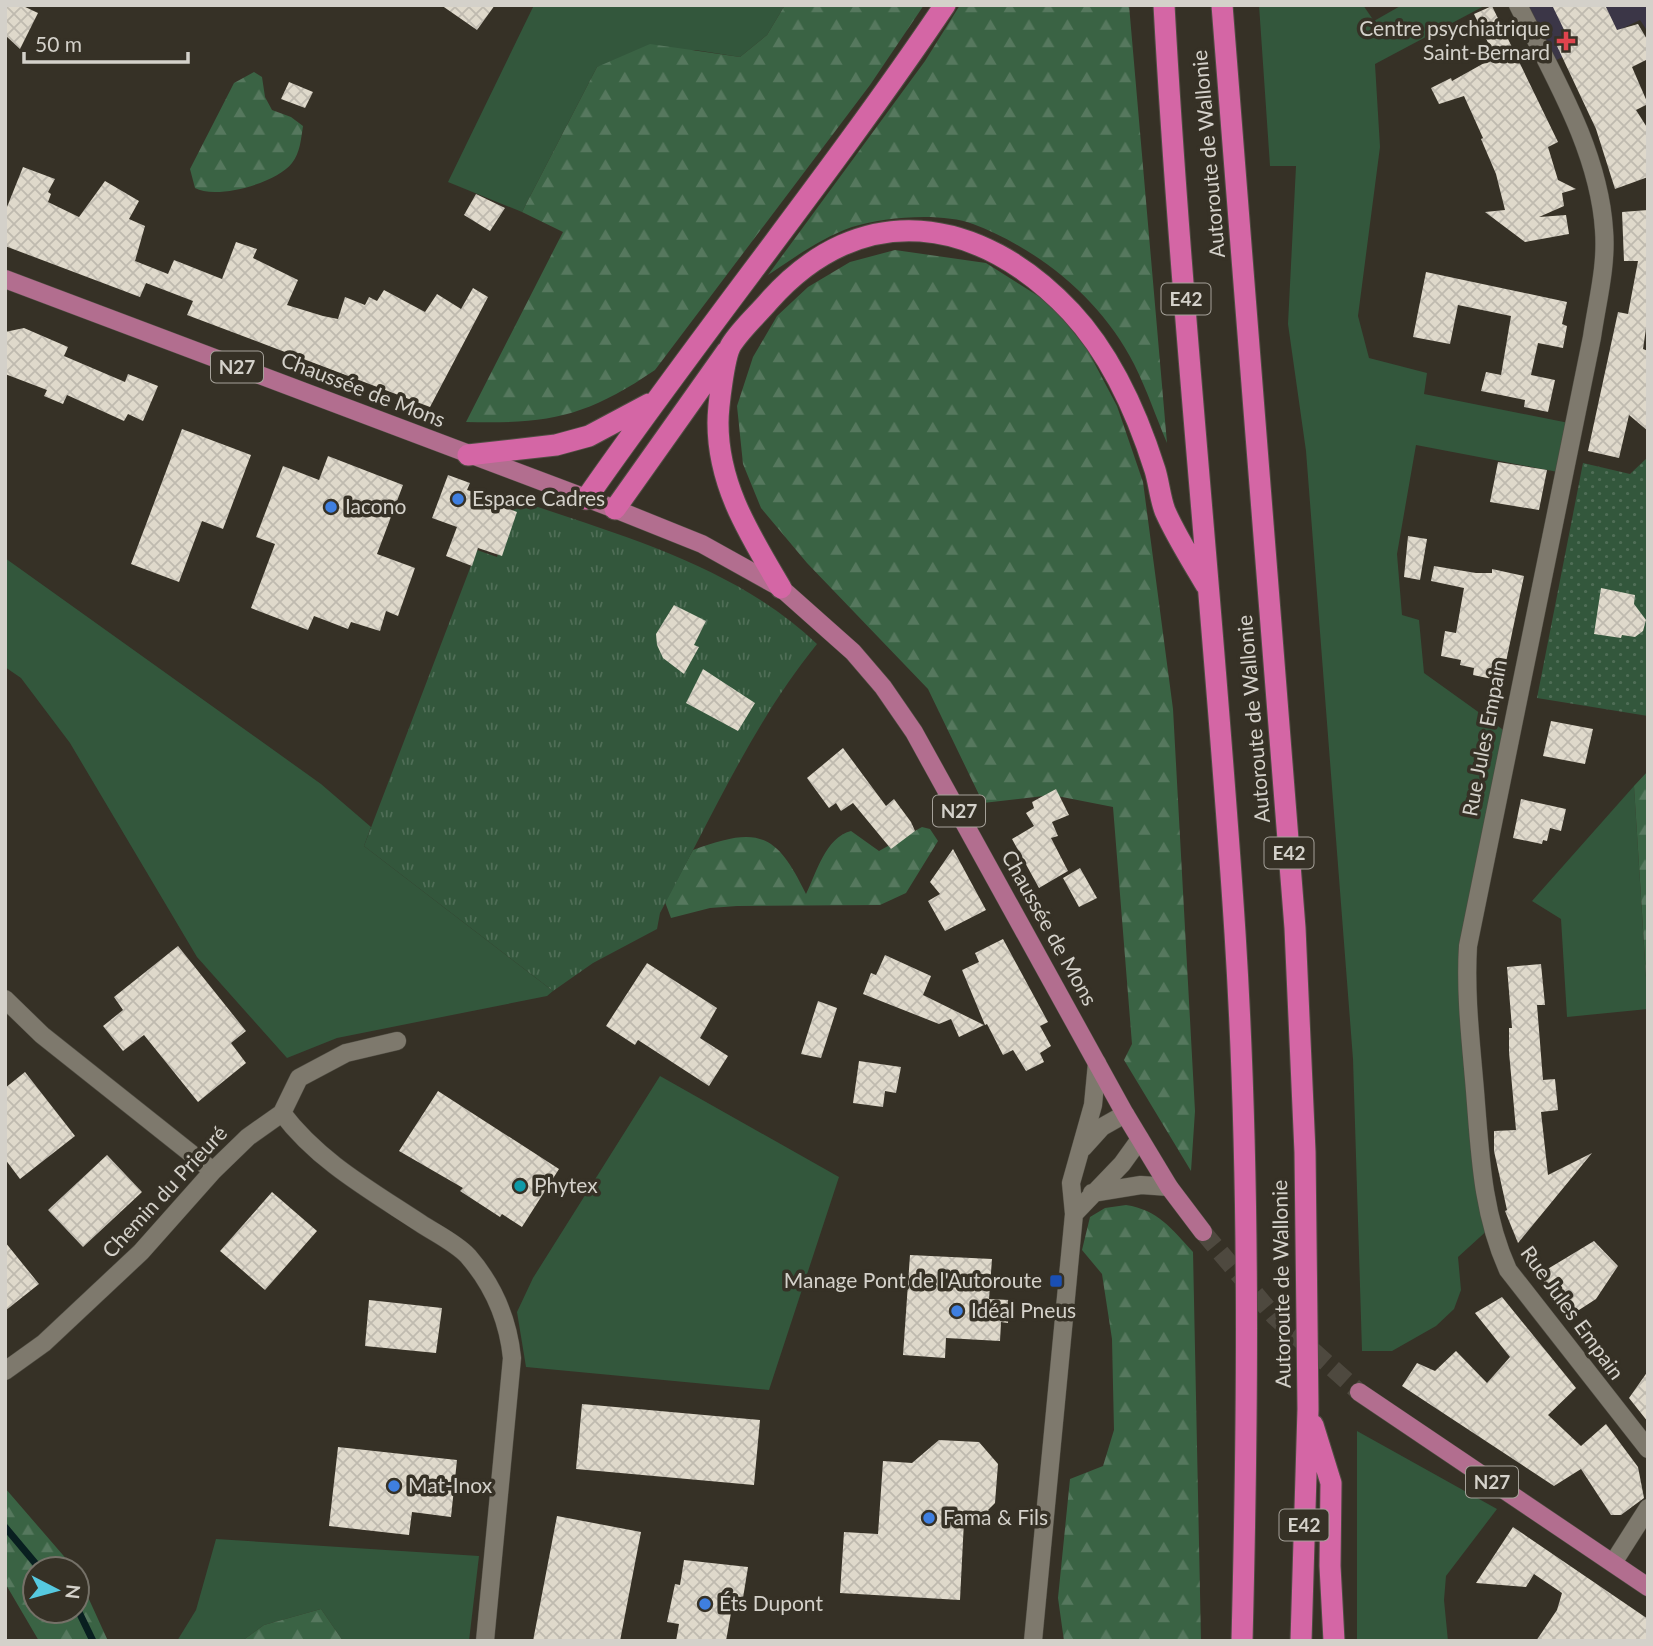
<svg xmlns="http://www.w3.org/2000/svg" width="1653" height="1646" viewBox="0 0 1653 1646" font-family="Lato,sans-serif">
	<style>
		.medical { fill: #3b3647 }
		.grass { fill: #33573c }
		.forest { fill: url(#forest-firs) }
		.park { fill: url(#park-tufts) }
		.garden { fill: url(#garden-dots) }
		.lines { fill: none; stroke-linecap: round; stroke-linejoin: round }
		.stream { stroke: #091f20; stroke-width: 7 }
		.building { fill: url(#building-cross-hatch) }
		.major-tunnel { stroke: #4e493f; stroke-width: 18; stroke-dasharray: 18 9; stroke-linecap: butt }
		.minor-casing { stroke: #504d43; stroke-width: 19 }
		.major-casing { stroke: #504d43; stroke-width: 19 }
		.highway-casing { stroke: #504d43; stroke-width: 23 }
		.minor { stroke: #7e796d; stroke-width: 18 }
		.major { stroke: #b26e8f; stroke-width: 18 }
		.highway { stroke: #d466a5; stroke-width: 21 }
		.health-dot { fill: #e0444e; stroke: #363126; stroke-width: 2.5 }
		.shop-dot { fill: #3f7fe0; stroke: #363126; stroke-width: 2.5 }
		.culture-dot { fill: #0f9aa8; stroke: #363126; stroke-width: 2.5 }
		.transit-dot { fill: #1a4fb4; stroke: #363126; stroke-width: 2.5 }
		.labels { text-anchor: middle; stroke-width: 7; stroke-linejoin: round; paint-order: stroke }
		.shield { fill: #363126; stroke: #a5a199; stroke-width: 2 }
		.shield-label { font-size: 19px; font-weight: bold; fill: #d4d1ca }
		.poi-label { font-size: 21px; fill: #d4d1ca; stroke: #363126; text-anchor: start }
		.street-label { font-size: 21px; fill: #d4d1ca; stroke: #363126 }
	</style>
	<defs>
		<pattern id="forest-firs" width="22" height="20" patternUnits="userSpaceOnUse" patternTransform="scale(1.75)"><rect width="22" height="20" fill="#3a6344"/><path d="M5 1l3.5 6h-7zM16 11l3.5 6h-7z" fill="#56785e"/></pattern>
		<pattern id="park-tufts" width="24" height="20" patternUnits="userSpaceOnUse" patternTransform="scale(1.75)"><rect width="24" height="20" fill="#33573c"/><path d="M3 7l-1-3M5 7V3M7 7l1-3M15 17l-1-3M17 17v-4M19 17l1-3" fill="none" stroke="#506e57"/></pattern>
		<pattern id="garden-dots" width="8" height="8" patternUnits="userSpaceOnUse" patternTransform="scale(1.75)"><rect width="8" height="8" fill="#33573c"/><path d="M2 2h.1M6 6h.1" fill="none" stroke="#506e57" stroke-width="1.8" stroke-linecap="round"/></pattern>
		<pattern id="building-cross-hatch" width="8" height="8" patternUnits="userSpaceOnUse" patternTransform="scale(1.75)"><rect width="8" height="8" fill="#dfd9cb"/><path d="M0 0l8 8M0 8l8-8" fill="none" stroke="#bfbaaf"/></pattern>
	</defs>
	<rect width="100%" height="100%" fill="#363126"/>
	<!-- medical -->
	<path class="medical" d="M 1518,5 L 1648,5 L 1648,32 L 1640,20 L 1548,64 Z"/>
	<!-- grass -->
	<path class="grass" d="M 534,5 L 785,5 L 767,35 L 740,57 L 695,50 L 597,67 L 522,212 L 448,182 Z
		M 1259,5 L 1363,5 L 1374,21 L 1402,5 L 1486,5 L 1375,64 L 1380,147 L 1358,316 L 1369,358 L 1427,373 L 1424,394 L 1574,424 L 1563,473 L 1416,445 L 1397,554 L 1402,615 L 1419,620 L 1424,673 L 1509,734 L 1468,945 L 1491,1227 L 1458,1257 L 1461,1290 L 1454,1309 L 1436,1326 L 1392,1351 L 1362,1351 L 1353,1059 L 1306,451 L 1288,324 L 1296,166 L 1270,166 Z
		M 5,558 L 321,784 L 371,827 L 364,846 L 553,991 L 547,996 L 337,1038 L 287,1058 L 197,957 L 70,743 L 21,678 L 5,667 Z
		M 1634,786 L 1648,1009 L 1567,1017 L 1561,919 L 1532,901 Z
		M 660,1076 L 839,1177 L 769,1390 L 526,1367 L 517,1312 L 533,1278 Z
		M 1357,1431 L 1497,1509 L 1446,1576 L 1444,1600 L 1448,1641 L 1357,1641 Z
		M 216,1539 L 479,1556 L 469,1641 L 343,1641 L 321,1609 L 264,1625 L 242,1641 L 177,1641 L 196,1610 Z"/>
	<!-- forest -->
	<path class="forest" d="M 785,5 L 924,5 L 870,85 L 655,370 C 586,417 549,424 466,422 L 563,232 L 522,212 L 597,67 L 650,44 L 740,57 L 767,35 Z
		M 960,5 L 1129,5 L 1167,443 C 1156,417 1147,390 1134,364 C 1102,300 1039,249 973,224 C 941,212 884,217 852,227 C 821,238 795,257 768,275 L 925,61 Z
		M 254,72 L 262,77 L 265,97 L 272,110 L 291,117 L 303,126 C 301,139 300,153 292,163 C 277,183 216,200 195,188 L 190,169 L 234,83 Z
		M 895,250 L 986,263 L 1051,304 L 1087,349 L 1117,406 L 1143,482 L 1173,709 L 1195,1111 L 1191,1171 L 1124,1060 L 1132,1044 L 1113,807 L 1052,795 L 983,803 L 928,689 L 807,563 L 761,508 L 743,464 L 737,406 L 753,357 L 777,316 L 808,287 L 850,262 Z
		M 1648,771 L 1648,1007 L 1634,786 Z
		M 922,827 L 930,829 L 938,841 L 906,893 L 880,905 L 737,906 L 710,908 L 671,918 L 665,902 L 693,850 C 758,826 776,832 806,894 C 817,872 825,838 851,831 L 879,851 Z
		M 1126,1205 C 1158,1210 1171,1228 1193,1252 L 1201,1641 L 1064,1641 L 1058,1598 L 1070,1479 L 1103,1466 L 1114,1430 L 1112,1339 L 1102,1274 L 1082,1250 L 1090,1217 L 1105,1208 Z
		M 5,1488 L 75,1569 L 35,1569 L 35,1611 L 77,1611 L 77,1573 L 108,1641 L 39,1641 L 5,1583 Z
		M 321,1609 L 343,1641 L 242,1641 L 264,1625 Z"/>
	<!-- park -->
	<path class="park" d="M 517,500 C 620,535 737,567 817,644 C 752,724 709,823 660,913 L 657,929 L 593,963 L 553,991 L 364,846 L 477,550 L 497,557 Z"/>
	<!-- garden -->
	<path class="garden" d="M 1648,457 L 1648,716 L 1537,698 L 1583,463 L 1630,474 Z"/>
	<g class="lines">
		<!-- stream -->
		<path class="stream" d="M 5,1527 L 36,1564 L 47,1569
			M 77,1608 L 93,1641"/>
	</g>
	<!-- building -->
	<path class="building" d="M 5,5 L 21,5 L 38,13 L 20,49 L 5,35 Z
		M 441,5 L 495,5 L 477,30 Z
		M 1552,5 L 1605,5 L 1617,30 L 1638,24 L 1648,41 L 1648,59 L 1632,67 L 1648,104 L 1636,110 L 1648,129 L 1648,177 L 1615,189 L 1596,129 L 1557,46 L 1569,40 Z
		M 1492,6 L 1558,142 L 1548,147 L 1558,180 L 1576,189 L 1562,193 L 1564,206 L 1539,217 L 1566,215 L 1569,234 L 1525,242 L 1485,212 L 1505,210 L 1496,174 L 1481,139 L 1483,138 L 1464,96 L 1439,104 L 1431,88 L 1451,78 L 1452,81 L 1495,57 L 1474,14 Z
		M 289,82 L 313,92 L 305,108 L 281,99 Z
		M 23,167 L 55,179 L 48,192 L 51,194 L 48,202 L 79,217 L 105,181 L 139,201 L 129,219 L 145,226 L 135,261 L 168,274 L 174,260 L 222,279 L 236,242 L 257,249 L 253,258 L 298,280 L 287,305 L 323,316 L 338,319 L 345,297 L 365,305 L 369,297 L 377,301 L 384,290 L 425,312 L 437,294 L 461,309 L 473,288 L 488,297 L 430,407 L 187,315 L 193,301 L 146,283 L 140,297 L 5,246 L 5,212 Z
		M 476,194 L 505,208 L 490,231 L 464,215 Z
		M 1648,210 L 1648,315 L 1643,349 L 1648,351 L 1648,431 L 1629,415 L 1619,458 L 1588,451 L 1618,312 L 1628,314 L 1638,261 L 1624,261 L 1622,212 Z
		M 1426,272 L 1567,302 L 1562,324 L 1567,326 L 1563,348 L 1538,343 L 1531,375 L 1555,380 L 1548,412 L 1524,407 L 1525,400 L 1481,391 L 1486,372 L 1501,375 L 1511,316 L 1458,305 L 1450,344 L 1413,337 Z
		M 24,328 L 68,347 L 64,356 L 125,382 L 128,374 L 158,386 L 143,421 L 128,414 L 124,421 L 67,395 L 63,404 L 44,396 L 47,390 L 5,374 L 5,332 Z
		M 182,429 L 251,455 L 223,529 L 202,521 L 179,582 L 131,564 Z
		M 328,456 L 403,485 L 377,554 L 415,568 L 398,616 L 386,611 L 380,631 L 351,622 L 348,629 L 314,616 L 308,630 L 251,608 L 275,544 L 256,537 L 283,466 L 319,480 Z
		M 1498,462 L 1547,470 L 1539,510 L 1490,502 Z
		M 448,475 L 470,483 L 467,490 L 480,494 L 479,497 L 517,512 L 502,556 L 478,548 L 472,566 L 446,556 L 457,527 L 432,518 Z
		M 1408,536 L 1427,539 L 1420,580 L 1404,577 Z
		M 1434,566 L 1476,573 L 1492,573 L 1492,569 L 1524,576 L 1502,681 L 1473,675 L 1474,668 L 1460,665 L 1461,660 L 1441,656 L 1445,631 L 1456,633 L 1464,588 L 1431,581 Z
		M 1601,588 L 1635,595 L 1634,604 L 1646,620 L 1643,631 L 1635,637 L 1622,635 L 1621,638 L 1594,634 Z
		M 674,605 L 706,621 L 694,645 L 699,647 L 684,674 L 663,658 L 657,645 L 656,634 Z
		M 703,669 L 755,703 L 738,731 L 686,703 Z
		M 1551,721 L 1593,729 L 1585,764 L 1543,756 Z
		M 843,748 L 886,806 L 894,799 L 911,822 L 915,831 L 891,849 L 853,803 L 841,811 L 836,803 L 829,808 L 807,778 Z
		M 1056,789 L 1069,815 L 1052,822 L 1058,836 L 1051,838 L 1068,871 L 1039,888 L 1012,839 L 1034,826 L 1026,813 L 1034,808 L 1032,802 Z
		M 1521,799 L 1566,809 L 1561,831 L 1550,828 L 1547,841 L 1543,840 L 1542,844 L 1513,838 Z
		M 953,849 L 986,910 L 945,931 L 928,901 L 940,894 L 930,882 Z
		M 1080,868 L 1097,898 L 1079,907 L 1063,878 Z
		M 1003,939 L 1048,1022 L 1040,1026 L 1051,1046 L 1040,1053 L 1044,1062 L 1026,1071 L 1013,1050 L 1003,1055 L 987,1024 L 985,1025 L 962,970 L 979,962 L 975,953 Z
		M 178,946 L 246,1031 L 231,1043 L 246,1063 L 198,1102 L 144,1035 L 123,1051 L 103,1026 L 123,1010 L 114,997 Z
		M 885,955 L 931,976 L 923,995 L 984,1025 L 959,1037 L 951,1019 L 939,1024 L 863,994 L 871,973 L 876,975 Z
		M 647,963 L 717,1008 L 700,1038 L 728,1056 L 709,1086 L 638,1040 L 635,1045 L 606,1026 Z
		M 1541,964 L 1545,1005 L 1537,1005 L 1543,1080 L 1555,1079 L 1558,1110 L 1541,1112 L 1548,1175 L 1592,1153 L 1518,1243 L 1505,1211 L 1507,1210 L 1494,1151 L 1494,1131 L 1516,1130 L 1509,1052 L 1509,1028 L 1512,1028 L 1507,967 Z
		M 818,1001 L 837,1008 L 821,1058 L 801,1054 Z
		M 859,1061 L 901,1067 L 896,1093 L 885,1091 L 883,1107 L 853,1103 Z
		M 25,1072 L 75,1136 L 20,1179 L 5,1159 L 5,1088 Z
		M 438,1091 L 559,1169 L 522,1227 L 502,1214 L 500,1217 L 460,1191 L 463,1188 L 399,1151 Z
		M 107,1155 L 142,1192 L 83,1247 L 48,1210 Z
		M 272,1192 L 317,1231 L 265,1290 L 220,1251 Z
		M 1594,1241 L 1618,1266 L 1596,1299 L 1565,1319 L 1536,1276 Z
		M 5,1242 L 39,1284 L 5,1311 Z
		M 910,1255 L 992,1259 L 989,1299 L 1009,1300 L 1008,1323 L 1001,1322 L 1000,1341 L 946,1338 L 945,1358 L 903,1355 Z
		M 1502,1297 L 1576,1388 L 1548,1415 L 1581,1446 L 1606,1424 L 1638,1467 L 1644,1498 L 1621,1515 L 1611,1515 L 1581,1469 L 1554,1486 L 1402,1386 L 1417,1363 L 1435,1371 L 1456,1351 L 1487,1383 L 1510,1357 L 1475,1313 Z
		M 369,1300 L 442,1308 L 436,1353 L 365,1346 Z
		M 1648,1371 L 1648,1422 L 1629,1398 Z
		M 582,1404 L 760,1420 L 754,1485 L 576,1469 Z
		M 939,1440 L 979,1442 L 998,1464 L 995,1503 L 988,1510 L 991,1514 L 982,1522 L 964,1521 L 960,1600 L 840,1593 L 844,1532 L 878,1534 L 883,1461 L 912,1463 Z
		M 338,1447 L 457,1460 L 451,1517 L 412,1512 L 409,1535 L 329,1526 Z
		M 557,1516 L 641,1532 L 620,1641 L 533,1641 Z
		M 1513,1527 L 1648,1619 L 1648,1641 L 1536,1641 L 1557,1610 L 1562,1593 L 1534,1574 L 1526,1587 L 1476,1583 Z
		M 684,1560 L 748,1567 L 743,1598 L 734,1596 L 726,1641 L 676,1641 L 679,1624 L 667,1622 L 675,1584 L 680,1585 Z"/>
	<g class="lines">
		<!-- major-tunnel -->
		<path class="major-tunnel" d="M 1203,1232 L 1274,1316 L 1359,1392"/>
		<!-- minor casing -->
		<g class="minor-casing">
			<path id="minor" d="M 1518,5 C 1553,75 1599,151 1604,230 C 1607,266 1597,302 1592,337 L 1468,946 C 1465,994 1471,1043 1475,1091 C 1480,1153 1482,1213 1508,1270 L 1648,1449
				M 5,999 L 42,1035 L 213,1171
				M 282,1113 C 318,1161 370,1190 420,1223 C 435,1233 456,1243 468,1256 C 494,1286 508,1319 512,1358 L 485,1641
				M 1083,1148 L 1102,1127 L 1125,1114
				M 1092,1193 L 1141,1185 L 1169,1187
				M 1074,1214 L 1122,1164 L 1140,1139
				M 5,1371 L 44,1343 L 141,1252 L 213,1171 L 248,1137 L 282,1113 L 299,1078 L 346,1053 L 397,1041
				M 1613,1563 L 1648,1508
				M 1033,1641 L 1074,1214 L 1071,1183 L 1093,1105 L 1097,1063"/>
		</g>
		<!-- major casing -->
		<g class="major-casing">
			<path id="major" d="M 5,279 L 615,509 L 702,544 L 781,588 L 853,652 L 883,687 L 914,732 L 1125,1114 L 1169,1187 L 1203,1232
				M 1359,1392 L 1648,1587"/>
		</g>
		<!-- highway casing -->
		<g class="highway-casing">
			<path id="highway" d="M 1164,5 C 1181,315 1215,623 1235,933 C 1250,1169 1248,1405 1242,1641
				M 1222,5 L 1295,928 L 1305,1152 L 1308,1409 L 1301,1641
				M 468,455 L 556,445 L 589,436 L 649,404
				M 586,499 C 702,332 831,174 945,5
				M 615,509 L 727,351
				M 781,588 C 750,535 718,486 718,423 C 718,408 724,357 731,345 C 741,329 757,315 769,301 C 861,197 980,215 1071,312 C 1112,356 1137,413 1155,470 C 1159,483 1160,498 1165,511 C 1176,536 1192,561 1206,585
				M 1313,1425 L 1331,1483 L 1330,1566 L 1334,1641"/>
		</g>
		<!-- minor -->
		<use href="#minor" class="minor"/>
		<!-- major -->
		<use href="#major" class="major"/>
		<!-- highway -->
		<use href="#highway" class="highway"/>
	</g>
	<!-- markers -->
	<path class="health-dot" d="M1562.5 30.5h7v7h7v7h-7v7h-7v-7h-7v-7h7z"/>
	<g class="shop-dot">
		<circle cx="458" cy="499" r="7"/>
		<circle cx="331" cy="507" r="7"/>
		<circle cx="957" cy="1311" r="7"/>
		<circle cx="394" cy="1486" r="7"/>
		<circle cx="929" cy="1518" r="7"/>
		<circle cx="705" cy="1604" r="7"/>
	</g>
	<circle class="culture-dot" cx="520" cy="1186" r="7"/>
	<rect class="transit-dot" x="1049" y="1274" width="14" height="14" rx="3.5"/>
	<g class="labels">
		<!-- shield labels -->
		<g class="shield">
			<rect x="1161.5" y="283.5" width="49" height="31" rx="5"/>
			<rect x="211" y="351.5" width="52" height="31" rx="5"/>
			<rect x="933" y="795.5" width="52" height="31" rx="5"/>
			<rect x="1264.5" y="837.5" width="49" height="31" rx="5"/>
			<rect x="1466" y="1466.5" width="52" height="31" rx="5"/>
			<rect x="1279.5" y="1509.5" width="49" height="31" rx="5"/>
		</g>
		<g class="shield-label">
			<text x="1186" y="306">E42</text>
			<text x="237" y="374">N27</text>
			<text x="959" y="818">N27</text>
			<text x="1289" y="860">E42</text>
			<text x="1492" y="1489">N27</text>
			<text x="1304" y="1532">E42</text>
		</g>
		<!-- poi labels -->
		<g class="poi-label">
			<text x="1550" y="36" text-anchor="end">Centre psychiatrique<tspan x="1550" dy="24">Saint-Bernard</tspan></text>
			<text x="472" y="506">Espace Cadres</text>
			<text x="345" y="514">Iacono</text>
			<text x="534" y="1193">Phytex</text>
			<text x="1042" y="1288" text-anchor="end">Manage Pont de l'Autoroute</text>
			<text x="971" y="1318">Idéal Pneus</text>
			<text x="408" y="1493">Mat-Inox</text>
			<text x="943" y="1525">Fama &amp; Fils</text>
			<text x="719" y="1611">Éts Dupont</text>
		</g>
		<!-- street labels -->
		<g class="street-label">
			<text transform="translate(1209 154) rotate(-95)" y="7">Autoroute de Wallonie</text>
			<text transform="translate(363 390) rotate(21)" y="7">Chaussée de Mons</text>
			<text transform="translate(1254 719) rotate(-95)" y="7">Autoroute de Wallonie</text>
			<text transform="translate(1485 738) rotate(-79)" y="7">Rue Jules Empain</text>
			<text transform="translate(1049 928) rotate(61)" y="7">Chaussée de Mons</text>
			<text transform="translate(165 1192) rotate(-47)" y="7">Chemin du Prieuré</text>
			<text transform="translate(1282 1284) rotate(-91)" y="7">Autoroute de Wallonie</text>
			<text transform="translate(1572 1313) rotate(54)" y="7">Rue Jules Empain</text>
		</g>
	</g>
	<!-- border -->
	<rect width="1653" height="1646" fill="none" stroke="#d4d1ca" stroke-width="14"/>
	<!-- north arrow -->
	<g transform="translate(56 1590) rotate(96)"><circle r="33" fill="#363126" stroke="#757168" stroke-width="2"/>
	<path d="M0-5L12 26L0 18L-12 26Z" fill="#56c9e0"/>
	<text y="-10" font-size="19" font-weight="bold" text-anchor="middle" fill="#d4d1ca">N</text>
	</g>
	<!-- scale -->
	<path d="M24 52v10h164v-10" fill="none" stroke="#d4d1ca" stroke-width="3.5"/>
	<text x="35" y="52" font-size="21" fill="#d4d1ca" stroke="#363126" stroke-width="5" paint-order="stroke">50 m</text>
</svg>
